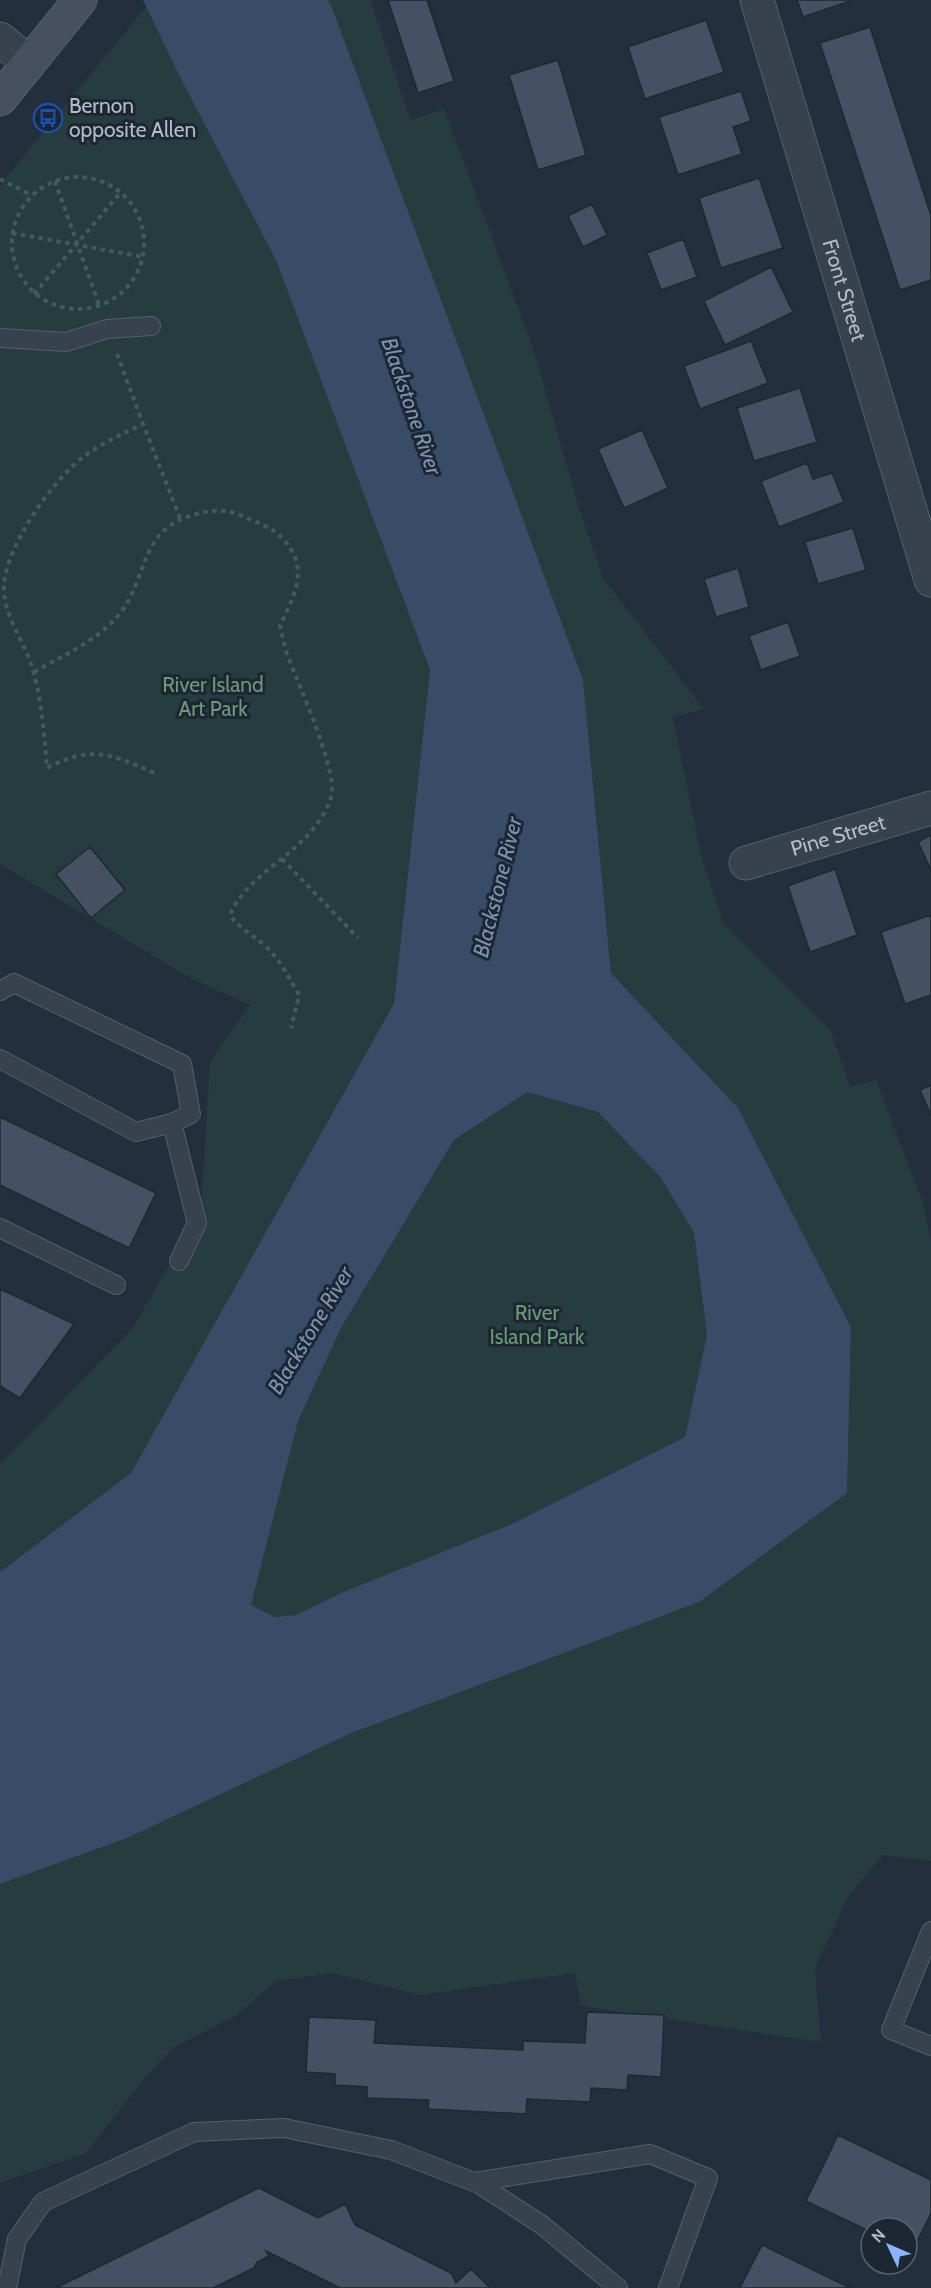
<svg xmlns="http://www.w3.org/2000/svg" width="931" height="2288" viewBox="0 0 931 2288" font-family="Cabin,sans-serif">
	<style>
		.green { fill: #263c3f }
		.water { fill: #394c67; fill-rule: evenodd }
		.building { fill: #455162; stroke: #1f2835; stroke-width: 1.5 }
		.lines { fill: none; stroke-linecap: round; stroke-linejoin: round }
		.service-casing { stroke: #565f6c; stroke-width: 20 }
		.minor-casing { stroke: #565f6c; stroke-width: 35 }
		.tertiary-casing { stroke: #565f6c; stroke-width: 35 }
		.secondary-casing { stroke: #565f6c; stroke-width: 35 }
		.path { stroke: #44595c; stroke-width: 4; stroke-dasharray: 4.5 4.5; stroke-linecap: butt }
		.service { stroke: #38414e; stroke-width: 18 }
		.minor { stroke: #38414e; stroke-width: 33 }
		.tertiary { stroke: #38414e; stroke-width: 33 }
		.secondary { stroke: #465061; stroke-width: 33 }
		.labels { text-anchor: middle; stroke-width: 6; stroke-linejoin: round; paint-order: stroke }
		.poi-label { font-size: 21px; fill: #b4bcc9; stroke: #1d2633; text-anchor: start }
		.street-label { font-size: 21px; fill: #b4bcc9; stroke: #1d2633 }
		.park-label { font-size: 21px; fill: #6b9a76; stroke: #1d2633 }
		.water-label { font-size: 22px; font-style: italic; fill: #7c92b1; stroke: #1d2633 }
	</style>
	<rect width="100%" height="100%" fill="#242f3e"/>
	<!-- green -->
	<path class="green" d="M 328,0 L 370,0 L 410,120 L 444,109 L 532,345 L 579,508 L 603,578 L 704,709 L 673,717 L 702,859 L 724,924 L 830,1029 L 850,1087 L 876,1080 L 923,1203 L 931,1241 L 931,1861 L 883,1855 L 848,1896 L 815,1969 L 821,2042 L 581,2006 L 575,1973 L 420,1995 L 332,1973 L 275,1981 L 237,2015 L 174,2047 L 144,2079 L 86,2153 L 0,2183 L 0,1884 L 127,1838 L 847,1493 L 851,1327 L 738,1108 L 611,973 L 583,680 Z
		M 146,7 L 276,260 L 430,670 L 394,1002 L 131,1473 L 0,1572 L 0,1464 L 132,1329 L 201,1210 L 210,1061 L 250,1005 L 194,980 L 0,864 L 0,185 Z
		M 527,1092 L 598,1112 L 661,1178 L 694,1233 L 707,1335 L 685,1438 L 512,1524 L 341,1593 L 296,1615 L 275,1617 L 251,1606 L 298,1421 L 342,1326 L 454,1140 Z"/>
	<!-- water -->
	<path class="water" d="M 143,0 L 328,0 L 332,8 L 583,680 L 611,973 L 738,1108 L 851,1327 L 847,1493 L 699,1602 L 351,1733 L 127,1838 L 0,1884 L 0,1572 L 131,1473 L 394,1003 L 430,670 L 276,260 L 180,77 ZM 527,1092 L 598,1112 L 661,1178 L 694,1233 L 707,1335 L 685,1437 L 512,1524 L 341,1593 L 296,1615 L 275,1617 L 251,1605 L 298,1421 L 342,1326 L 454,1140 Z"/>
	<!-- building -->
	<path class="building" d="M 388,0 L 427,0 L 454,81 L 418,93 Z
		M 797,0 L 853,0 L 803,17 Z
		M 706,20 L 724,72 L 645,99 L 628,47 Z
		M 870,27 L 931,216 L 931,280 L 900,290 L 820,43 Z
		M 558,60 L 586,155 L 538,170 L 509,75 Z
		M 741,91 L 751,121 L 733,127 L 742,154 L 678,175 L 659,117 Z
		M 759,178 L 783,248 L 721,268 L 699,198 Z
		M 592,204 L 607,235 L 583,247 L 568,216 Z
		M 683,239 L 697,277 L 661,290 L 647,253 Z
		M 771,267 L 793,312 L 725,345 L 704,301 Z
		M 751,341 L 768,383 L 700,409 L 684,366 Z
		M 800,388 L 817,442 L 754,461 L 737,408 Z
		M 642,430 L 668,488 L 624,508 L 598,449 Z
		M 807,463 L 813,479 L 832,473 L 844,502 L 779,527 L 761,481 Z
		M 853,528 L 866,570 L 818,584 L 805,542 Z
		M 738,568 L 749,607 L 716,617 L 704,579 Z
		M 788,622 L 800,656 L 761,670 L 749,636 Z
		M 931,835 L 931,870 L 918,842 Z
		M 90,847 L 125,890 L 91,918 L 56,874 Z
		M 835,869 L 857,935 L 810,952 L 788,886 Z
		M 931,915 L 931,995 L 905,1004 L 881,932 Z
		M 931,1085 L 931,1115 L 920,1090 Z
		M 0,1117 L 156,1193 L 129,1248 L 0,1185 Z
		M 0,1289 L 74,1324 L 20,1398 L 0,1386 Z
		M 587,2012 L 664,2015 L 661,2077 L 628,2075 L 627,2090 L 591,2088 L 590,2102 L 527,2099 L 526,2114 L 428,2109 L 429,2100 L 367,2098 L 367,2087 L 335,2085 L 335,2074 L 306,2072 L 309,2017 L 376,2020 L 374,2043 L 523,2050 L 523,2041 L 585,2043 Z
		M 838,2135 L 931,2180 L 931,2213 L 912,2252 L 907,2250 L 907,2228 L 871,2228 L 871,2232 L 806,2201 Z
		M 259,2188 L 318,2218 L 345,2204 L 355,2225 L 451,2273 L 456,2283 L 471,2269 L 490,2288 L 340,2288 L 266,2251 L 269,2256 L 257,2262 L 254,2268 L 213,2288 L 56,2288 Z
		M 762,2245 L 850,2288 L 740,2288 Z"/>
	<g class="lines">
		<!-- service casing -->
		<g class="service-casing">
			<path id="service" d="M 0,338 L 66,342 L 107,329 L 151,326
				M 0,991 L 14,983 L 182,1064 L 191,1114 L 172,1123 L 136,1132 L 0,1059
				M 172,1123 L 197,1223 L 179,1261
				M 0,1228 L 116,1285
				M 931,1931 L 891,2030 L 931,2046
				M 474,2182 L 650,2154 L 708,2178 L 668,2288
				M 7,2288 L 17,2239 L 43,2202 L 194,2132 L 284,2128 L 391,2150 L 479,2184 L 542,2225 L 618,2288"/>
		</g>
		<!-- minor casing -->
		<g class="minor-casing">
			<g id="minor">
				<path d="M 0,39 L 29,63"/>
				<path id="s1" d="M 746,863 L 931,808"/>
			</g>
		</g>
		<!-- tertiary casing -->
		<g class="tertiary-casing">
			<g id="tertiary">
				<path id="s2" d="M 757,0 L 931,580"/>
			</g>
		</g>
		<!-- secondary casing -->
		<g class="secondary-casing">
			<path id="secondary" d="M 0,99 L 80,0"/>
		</g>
		<!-- path -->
		<path class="path" d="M12 243a66 66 0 1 1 132 0a66 66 0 1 1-132 0Z
			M 0,179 L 31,195
			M 55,181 L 99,305
			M 12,233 L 144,257
			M 34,294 L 121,192
			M 117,354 L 143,424
			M 34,672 C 62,656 95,642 117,617 C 150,579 136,530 196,514 C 212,510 225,509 240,515 C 265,526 280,529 293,553 C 306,577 290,604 280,626 C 283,638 285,650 290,662 C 301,689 335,767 332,793 C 329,812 310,834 297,846 C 274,866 241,887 230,915 C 239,928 251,934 263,944 C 280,959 288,976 299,995 L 291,1028
			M 154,773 C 112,754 90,745 47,768 C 44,733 42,698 31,664 C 23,640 6,619 4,592 C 1,552 52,481 83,457 C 102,443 122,434 143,424 L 180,518
			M 282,859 L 358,938"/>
		<!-- service -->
		<use href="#service" class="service"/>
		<!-- minor -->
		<use href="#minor" class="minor"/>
		<!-- tertiary -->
		<use href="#tertiary" class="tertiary"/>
		<!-- secondary -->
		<use href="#secondary" class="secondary"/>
	</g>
	<!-- icons -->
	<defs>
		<g id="bus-ring" transform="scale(1.5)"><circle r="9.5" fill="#1d2633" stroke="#1a4fb4" stroke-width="1.5"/><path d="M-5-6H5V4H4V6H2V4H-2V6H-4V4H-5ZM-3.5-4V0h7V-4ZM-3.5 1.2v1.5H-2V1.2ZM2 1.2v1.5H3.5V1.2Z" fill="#1a4fb4"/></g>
	</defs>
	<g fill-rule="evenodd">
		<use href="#bus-ring" x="48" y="118"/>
	</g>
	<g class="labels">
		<!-- poi labels -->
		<g class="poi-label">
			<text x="69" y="113">Bernon<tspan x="69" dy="24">opposite Allen</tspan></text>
		</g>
		<!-- street labels -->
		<g class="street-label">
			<text dy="7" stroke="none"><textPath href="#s2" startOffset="303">Front Street</textPath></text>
			<text dy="7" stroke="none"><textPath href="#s1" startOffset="96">Pine Street</textPath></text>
		</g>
		<!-- park labels -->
		<g class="park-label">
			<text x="213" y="692">River Island<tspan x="213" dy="24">Art Park</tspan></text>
			<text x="537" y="1320">River<tspan x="537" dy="24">Island Park</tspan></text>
		</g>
		<!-- water labels -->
		<g class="water-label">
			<text transform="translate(412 406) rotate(71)" y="8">Blackstone River</text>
			<text transform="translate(497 887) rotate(-76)" y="8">Blackstone River</text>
			<text transform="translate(310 1330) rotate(-59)" y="8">Blackstone River</text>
		</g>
	</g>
	<!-- north arrow -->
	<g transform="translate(889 2246) rotate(314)"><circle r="28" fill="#1d2633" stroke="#59626f" stroke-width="1.5"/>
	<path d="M0-4.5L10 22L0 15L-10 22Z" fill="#8ab4f8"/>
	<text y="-9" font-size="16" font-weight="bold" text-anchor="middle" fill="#b4bcc9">N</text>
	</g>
</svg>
